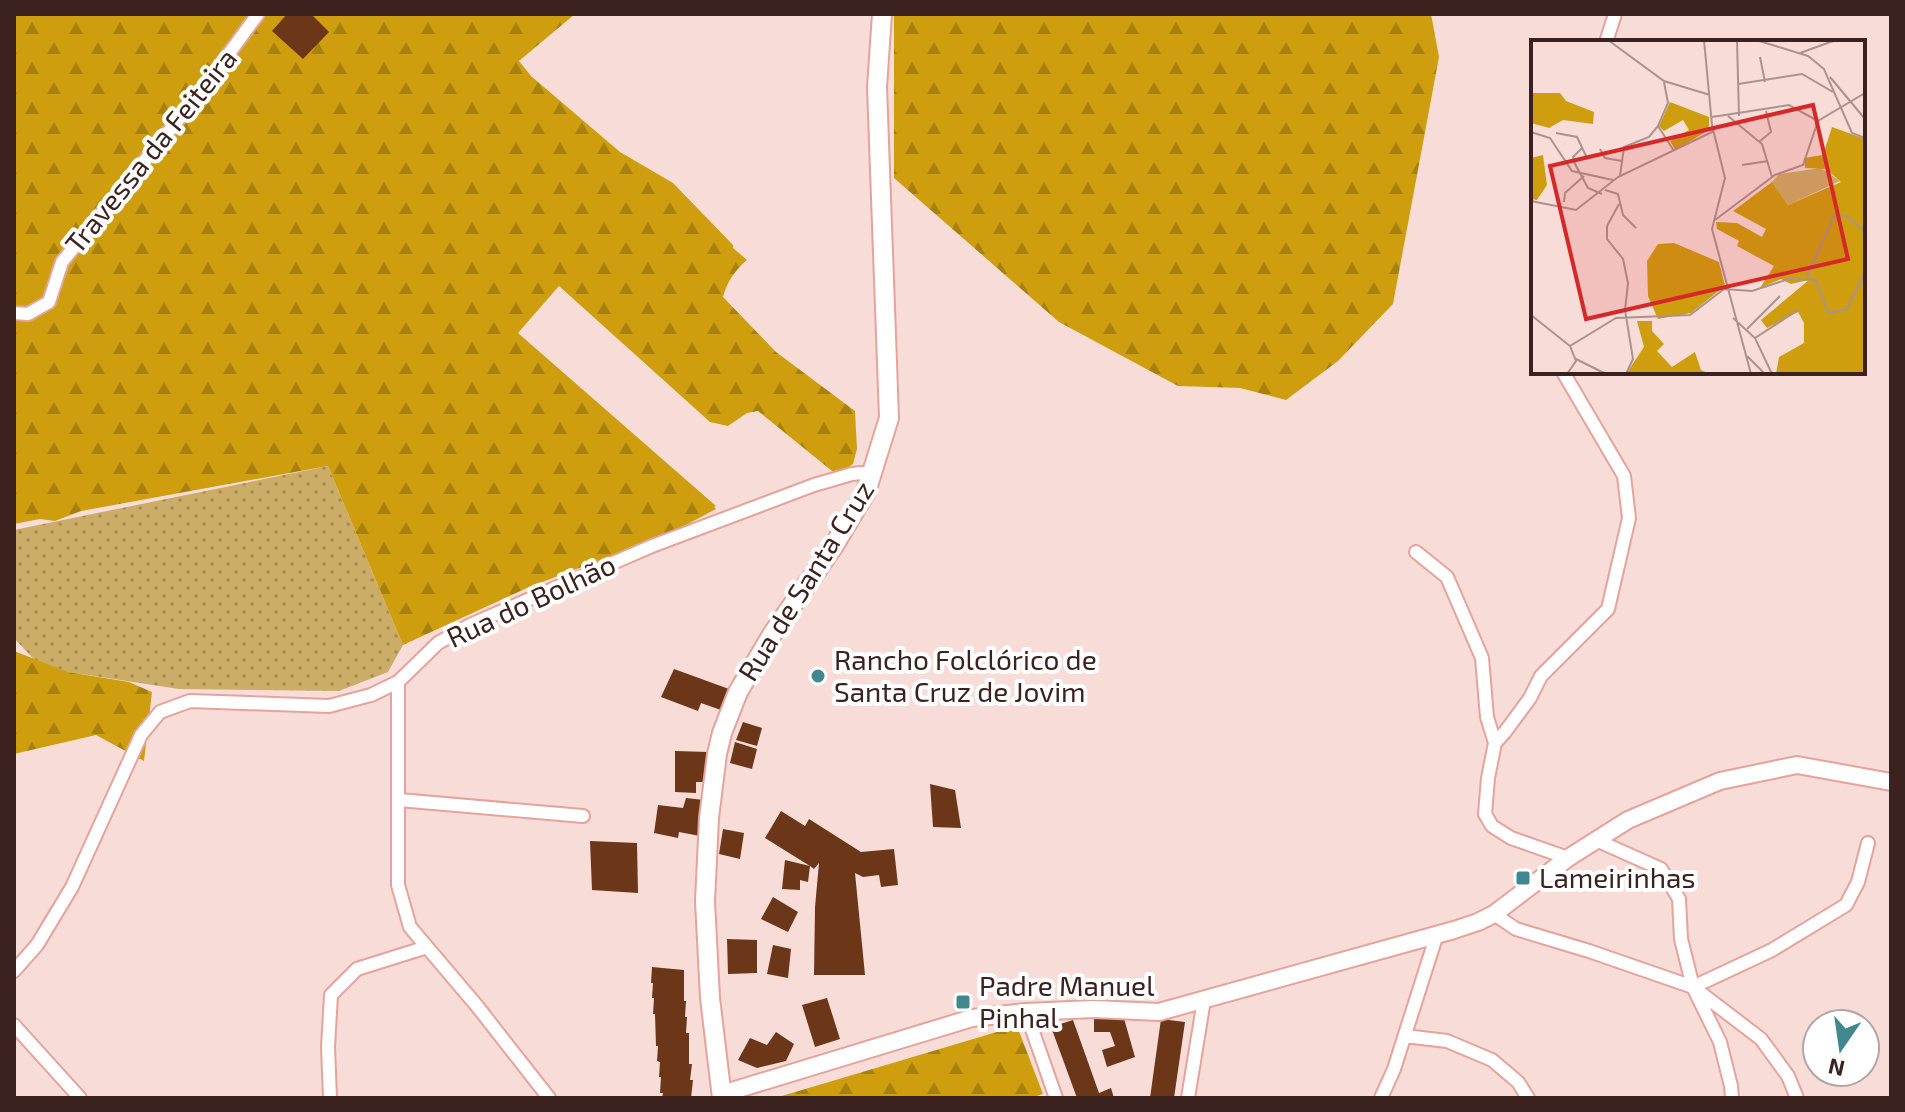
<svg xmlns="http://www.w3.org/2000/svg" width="1905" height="1112" viewBox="0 0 1905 1112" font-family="'Exo 2',sans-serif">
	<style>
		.grass { fill: url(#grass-dots) }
		.forest { fill: url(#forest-firs) }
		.building { fill: #6c3619 }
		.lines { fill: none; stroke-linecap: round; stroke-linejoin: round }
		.minor-casing { stroke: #e5a39b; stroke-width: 16 }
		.tertiary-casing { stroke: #e5a39b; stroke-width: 20 }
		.secondary-casing { stroke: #e5a39b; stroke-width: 22 }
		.minor { stroke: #fff; stroke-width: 12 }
		.tertiary { stroke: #fff; stroke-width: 16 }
		.secondary { stroke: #fff; stroke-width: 18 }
		.poi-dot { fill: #408790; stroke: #fff; stroke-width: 3 }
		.labels { text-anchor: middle; stroke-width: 8; stroke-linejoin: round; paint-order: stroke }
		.street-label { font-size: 28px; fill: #3b221f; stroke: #fff }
		.poi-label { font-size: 28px; fill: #3b221f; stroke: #fff; text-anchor: start }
		.inset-road { fill: none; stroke: #ac928e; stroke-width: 2 }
		.view { fill: #d62828; fill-opacity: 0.15; stroke: #d62828; stroke-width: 4 }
		.inset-edge { fill: none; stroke: #3b221f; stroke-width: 4 }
	</style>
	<defs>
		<pattern id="grass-dots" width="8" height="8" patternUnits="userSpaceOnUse" patternTransform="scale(2)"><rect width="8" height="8" fill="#ccad67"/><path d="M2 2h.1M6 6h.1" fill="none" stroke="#a78c54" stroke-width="1.8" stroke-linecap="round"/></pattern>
		<pattern id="forest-firs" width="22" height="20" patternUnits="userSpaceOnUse" patternTransform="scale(2)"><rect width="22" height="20" fill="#ce9e0f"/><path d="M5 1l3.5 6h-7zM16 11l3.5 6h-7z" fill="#a8800e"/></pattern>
	</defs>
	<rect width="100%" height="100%" fill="#f8dcd8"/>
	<!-- grass -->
	<path class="grass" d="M 328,466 L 403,645 L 388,672 L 339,691 L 179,689 L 42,668 L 14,638 L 14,530 Z"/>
	<!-- forest -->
	<path class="forest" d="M 14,14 L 575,14 L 519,61 L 531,76 L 620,152 L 673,183 L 733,245 L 733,248 L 747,260 C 735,270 727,282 723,297 L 776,352 L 855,411 L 857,449 L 853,464 L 837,475 L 758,411 L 747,413 L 728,426 L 710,422 L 559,286 L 518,333 L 716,506 L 714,507 L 716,509 L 669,534 L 529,587 L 403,645 L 328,466 L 81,511 L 55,521 L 40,519 L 14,524 Z
		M 894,14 L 1431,14 L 1439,57 L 1393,304 L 1338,361 L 1286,400 L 1240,388 L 1178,386 L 1059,322 L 894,178 Z
		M 14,651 L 68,672 L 129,682 L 152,692 L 144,761 L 96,735 L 14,754 Z
		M 1017,1026 L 1043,1094 L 1030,1098 L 775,1098 Z"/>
	<!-- building -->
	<path class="building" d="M 287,14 L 311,14 L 329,32 L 303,59 L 272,31 Z
		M 674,669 L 729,689 L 721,710 L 701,703 L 698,711 L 661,697 Z
		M 743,722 L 762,728 L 757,746 L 736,740 Z
		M 735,742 L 757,749 L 752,769 L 730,763 Z
		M 675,751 L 708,752 L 706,782 L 696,782 L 696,793 L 675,792 Z
		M 930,784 L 955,790 L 961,828 L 933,827 Z
		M 686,798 L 704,800 L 700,836 L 679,832 L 678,838 L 654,833 L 658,805 L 683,808 Z
		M 781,811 L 805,826 L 809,819 L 861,852 L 894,849 L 898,885 L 881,887 L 879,875 L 863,877 L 855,873 L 865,975 L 814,975 L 815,907 L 819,863 L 814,869 L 810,866 L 808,882 L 800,880 L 800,890 L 782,889 L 785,860 L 810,866 L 765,838 Z
		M 723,829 L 744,833 L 740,859 L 719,854 Z
		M 590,841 L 637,843 L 638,893 L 592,890 Z
		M 773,897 L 798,912 L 788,932 L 761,919 Z
		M 727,939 L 757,940 L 757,973 L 728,974 Z
		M 773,945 L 791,949 L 788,978 L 767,974 Z
		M 652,967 L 684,970 L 684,1001 L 686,1001 L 685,1017 L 687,1017 L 686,1033 L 689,1033 L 689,1064 L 692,1064 L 690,1080 L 693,1080 L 691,1098 L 662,1098 L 663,1093 L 660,1093 L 661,1077 L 659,1077 L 660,1062 L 657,1061 L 658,1046 L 656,1046 L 655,1014 L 653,1014 L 654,998 L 652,998 L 653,983 L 651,983 Z
		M 827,998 L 840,1039 L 815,1047 L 802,1005 Z
		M 1094,1011 L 1123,1015 L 1135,1057 L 1107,1067 L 1102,1050 L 1115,1046 L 1110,1032 L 1094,1032 Z
		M 1161,1019 L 1185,1022 L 1174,1098 L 1150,1098 Z
		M 1073,1020 L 1099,1093 L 1111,1088 L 1114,1098 L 1077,1098 L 1051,1027 Z
		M 776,1032 L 794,1044 L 786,1061 L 757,1068 L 738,1060 L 750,1038 L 767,1045 Z"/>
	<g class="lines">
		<!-- minor casing -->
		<g class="minor-casing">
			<path id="minor" d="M 1606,42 L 1615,14
				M 14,313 L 28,314 L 49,302 L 62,262 L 200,93 L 258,14
				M 1416,552 L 1447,577 L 1482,658 L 1487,717 L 1495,743 L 1488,778 L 1485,814 L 1492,826 L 1511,838 L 1568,858
				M 398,682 L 398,885 L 410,927 L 477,1006 L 549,1098
				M 1495,743 L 1505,732 L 1530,698 L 1541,676 L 1608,609 L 1629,518 L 1624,476 L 1563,372
				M 399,800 L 583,816
				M 1596,840 L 1661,869 L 1679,899 L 1681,939 L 1693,987 L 1720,1042 L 1731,1086 L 1732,1098
				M 1494,914 L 1516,929 L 1589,951 L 1693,987 L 1761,1039 L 1788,1076 L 1797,1098
				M 14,971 L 37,945 L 72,887 L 141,735 L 160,712 L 190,701 L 329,706 L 371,695 L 398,682 L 438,643 L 470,625 L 652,546 L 814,485 L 852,474 L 862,473 L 872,476
				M 1693,987 L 1772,950 L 1846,905 L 1858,882 L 1868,843
				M 1026,1012 L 1056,1098
				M 14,1025 L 80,1098
				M 1405,1036 L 1447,1041 L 1492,1060 L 1518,1082 L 1528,1098
				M 330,1098 L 328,1047 L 331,995 L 357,969 L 427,947
				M 1188,1098 L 1204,1000
				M 1381,1098 L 1394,1069 L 1437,934"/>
		</g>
		<!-- tertiary casing -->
		<g class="tertiary-casing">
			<path id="tertiary" d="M 722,1094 L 972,1018 L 1026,1012 L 1094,1009 L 1159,1012 L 1454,930 L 1478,922 L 1494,914 L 1568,858 L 1628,820 L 1720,781 L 1797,765 L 1891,782"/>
		</g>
		<!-- secondary casing -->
		<g class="secondary-casing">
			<path id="secondary" d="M 722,1098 L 710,998 L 705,901 L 709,818 L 717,754 L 722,733 L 738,692 L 773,633 L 833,547 L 866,492 L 889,418 L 877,87 L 882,14"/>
		</g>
		<!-- minor -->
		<use href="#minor" class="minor"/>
		<!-- tertiary -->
		<use href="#tertiary" class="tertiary"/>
		<!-- secondary -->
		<use href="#secondary" class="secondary"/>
	</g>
	<!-- markers -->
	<g class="poi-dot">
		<circle cx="818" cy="676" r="8"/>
		<rect x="1515" y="870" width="16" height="16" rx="4"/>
		<rect x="955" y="994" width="16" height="16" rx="4"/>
	</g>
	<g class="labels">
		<!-- street labels -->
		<g class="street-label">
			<text transform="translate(151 151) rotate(-51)" y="10">Travessa da Feiteira</text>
			<text transform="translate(806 581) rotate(-58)" y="10">Rua de Santa Cruz</text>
			<text transform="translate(531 601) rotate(-25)" y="10">Rua do Bolhão</text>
		</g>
		<!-- poi labels -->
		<g class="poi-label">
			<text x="834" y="670">Rancho Folclórico de<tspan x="834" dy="32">Santa Cruz de Jovim</tspan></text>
			<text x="1539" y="888">Lameirinhas</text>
			<text x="979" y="996">Padre Manuel<tspan x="979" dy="32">Pinhal</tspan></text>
		</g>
	</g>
	<!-- overview -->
	<g transform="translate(1531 40)">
		<rect width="334" height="334" fill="#f8dcd8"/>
		<path d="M 290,128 L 309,141 L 257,165 L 241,142 L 248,134 Z" fill="#ccad67"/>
		<path d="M 1,53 L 29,53 L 35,61 L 63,72 L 62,84 L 32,80 L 18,88 L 0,83 ZM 139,62 L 178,77 L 178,90 L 144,110 L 139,101 L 158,90 L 152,80 L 133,91 L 128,86 ZM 301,87 L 334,99 L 334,334 L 245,334 L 248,317 L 273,303 L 273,283 L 267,272 L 236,288 L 230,280 L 278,240 L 260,244 L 250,239 L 229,248 L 243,226 L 206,206 L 208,201 L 186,189 L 185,182 L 206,183 L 231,197 L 235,189 L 202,171 L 241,142 L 257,165 L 310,142 L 295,129 L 274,128 L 273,118 L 292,115 ZM 12,115 L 16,145 L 6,160 L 0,159 L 0,118 ZM 143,203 L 188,222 L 194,246 L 160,273 L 127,279 L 117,256 L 116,221 L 127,204 ZM 106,281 L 121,281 L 121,291 L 133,304 L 126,311 L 141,327 L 164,312 L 170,330 L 179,334 L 95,334 L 113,307 Z" fill="#ce9e0f"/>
		<path class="inset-road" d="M 77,0 L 133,41 L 179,55M 173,0 L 181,85 L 194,138 L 181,189 L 220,334M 206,0 L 208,76M 225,0 L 277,16 L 293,29 L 321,93 L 334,98M 269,13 L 305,0M 229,17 L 234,42M 299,37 L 334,79M 207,44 L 271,34 L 302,52M 197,76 L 231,104 L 241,137M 181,77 L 258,65 L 287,81M 127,86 L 143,111M 0,92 L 19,98 L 41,131 L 82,140M 25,93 L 46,97 L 56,118M 228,102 L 240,92 L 235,71M 51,108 L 42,117 L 44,124 L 57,148 L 71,154M 69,109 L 74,118 L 91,121M 211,125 L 237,121M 89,136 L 93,107 L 118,97 L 127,86 L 137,63 L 133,42M 74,150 L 87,154 L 92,175 L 105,188M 0,161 L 45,170 L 87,137 L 183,91M 33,162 L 34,153 L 53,136M 88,164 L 76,186 L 76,199 L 92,219 L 97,243 L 94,270 L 102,319 L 95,334M 184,180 L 244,135 L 272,125 L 287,81 L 334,53M 276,237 L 303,176 L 316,176 L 334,192M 0,275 L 39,306 L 45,321 L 36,334M 202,278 L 224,298 L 241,334M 216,289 L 249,256M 224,298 L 267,270M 39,306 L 85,278 L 159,275 L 193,249 L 221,251 L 258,239 L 285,240 L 297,273 L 316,269 L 334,232M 216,316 L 234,334M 45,319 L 75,334"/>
		<path class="view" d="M 282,65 L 317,219 L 55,279 L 19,126 Z"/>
		<rect width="334" height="334" class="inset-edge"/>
	</g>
	<!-- border -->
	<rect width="1905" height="1112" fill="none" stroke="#3b221f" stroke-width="32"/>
	<!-- north arrow -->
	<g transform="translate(1841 1048) rotate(193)"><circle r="38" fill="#ffffff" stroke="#b1a7a5" stroke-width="2"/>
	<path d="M0-6L14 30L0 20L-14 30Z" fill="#408790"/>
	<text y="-12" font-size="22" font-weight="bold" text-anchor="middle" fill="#3b221f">N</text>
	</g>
</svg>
